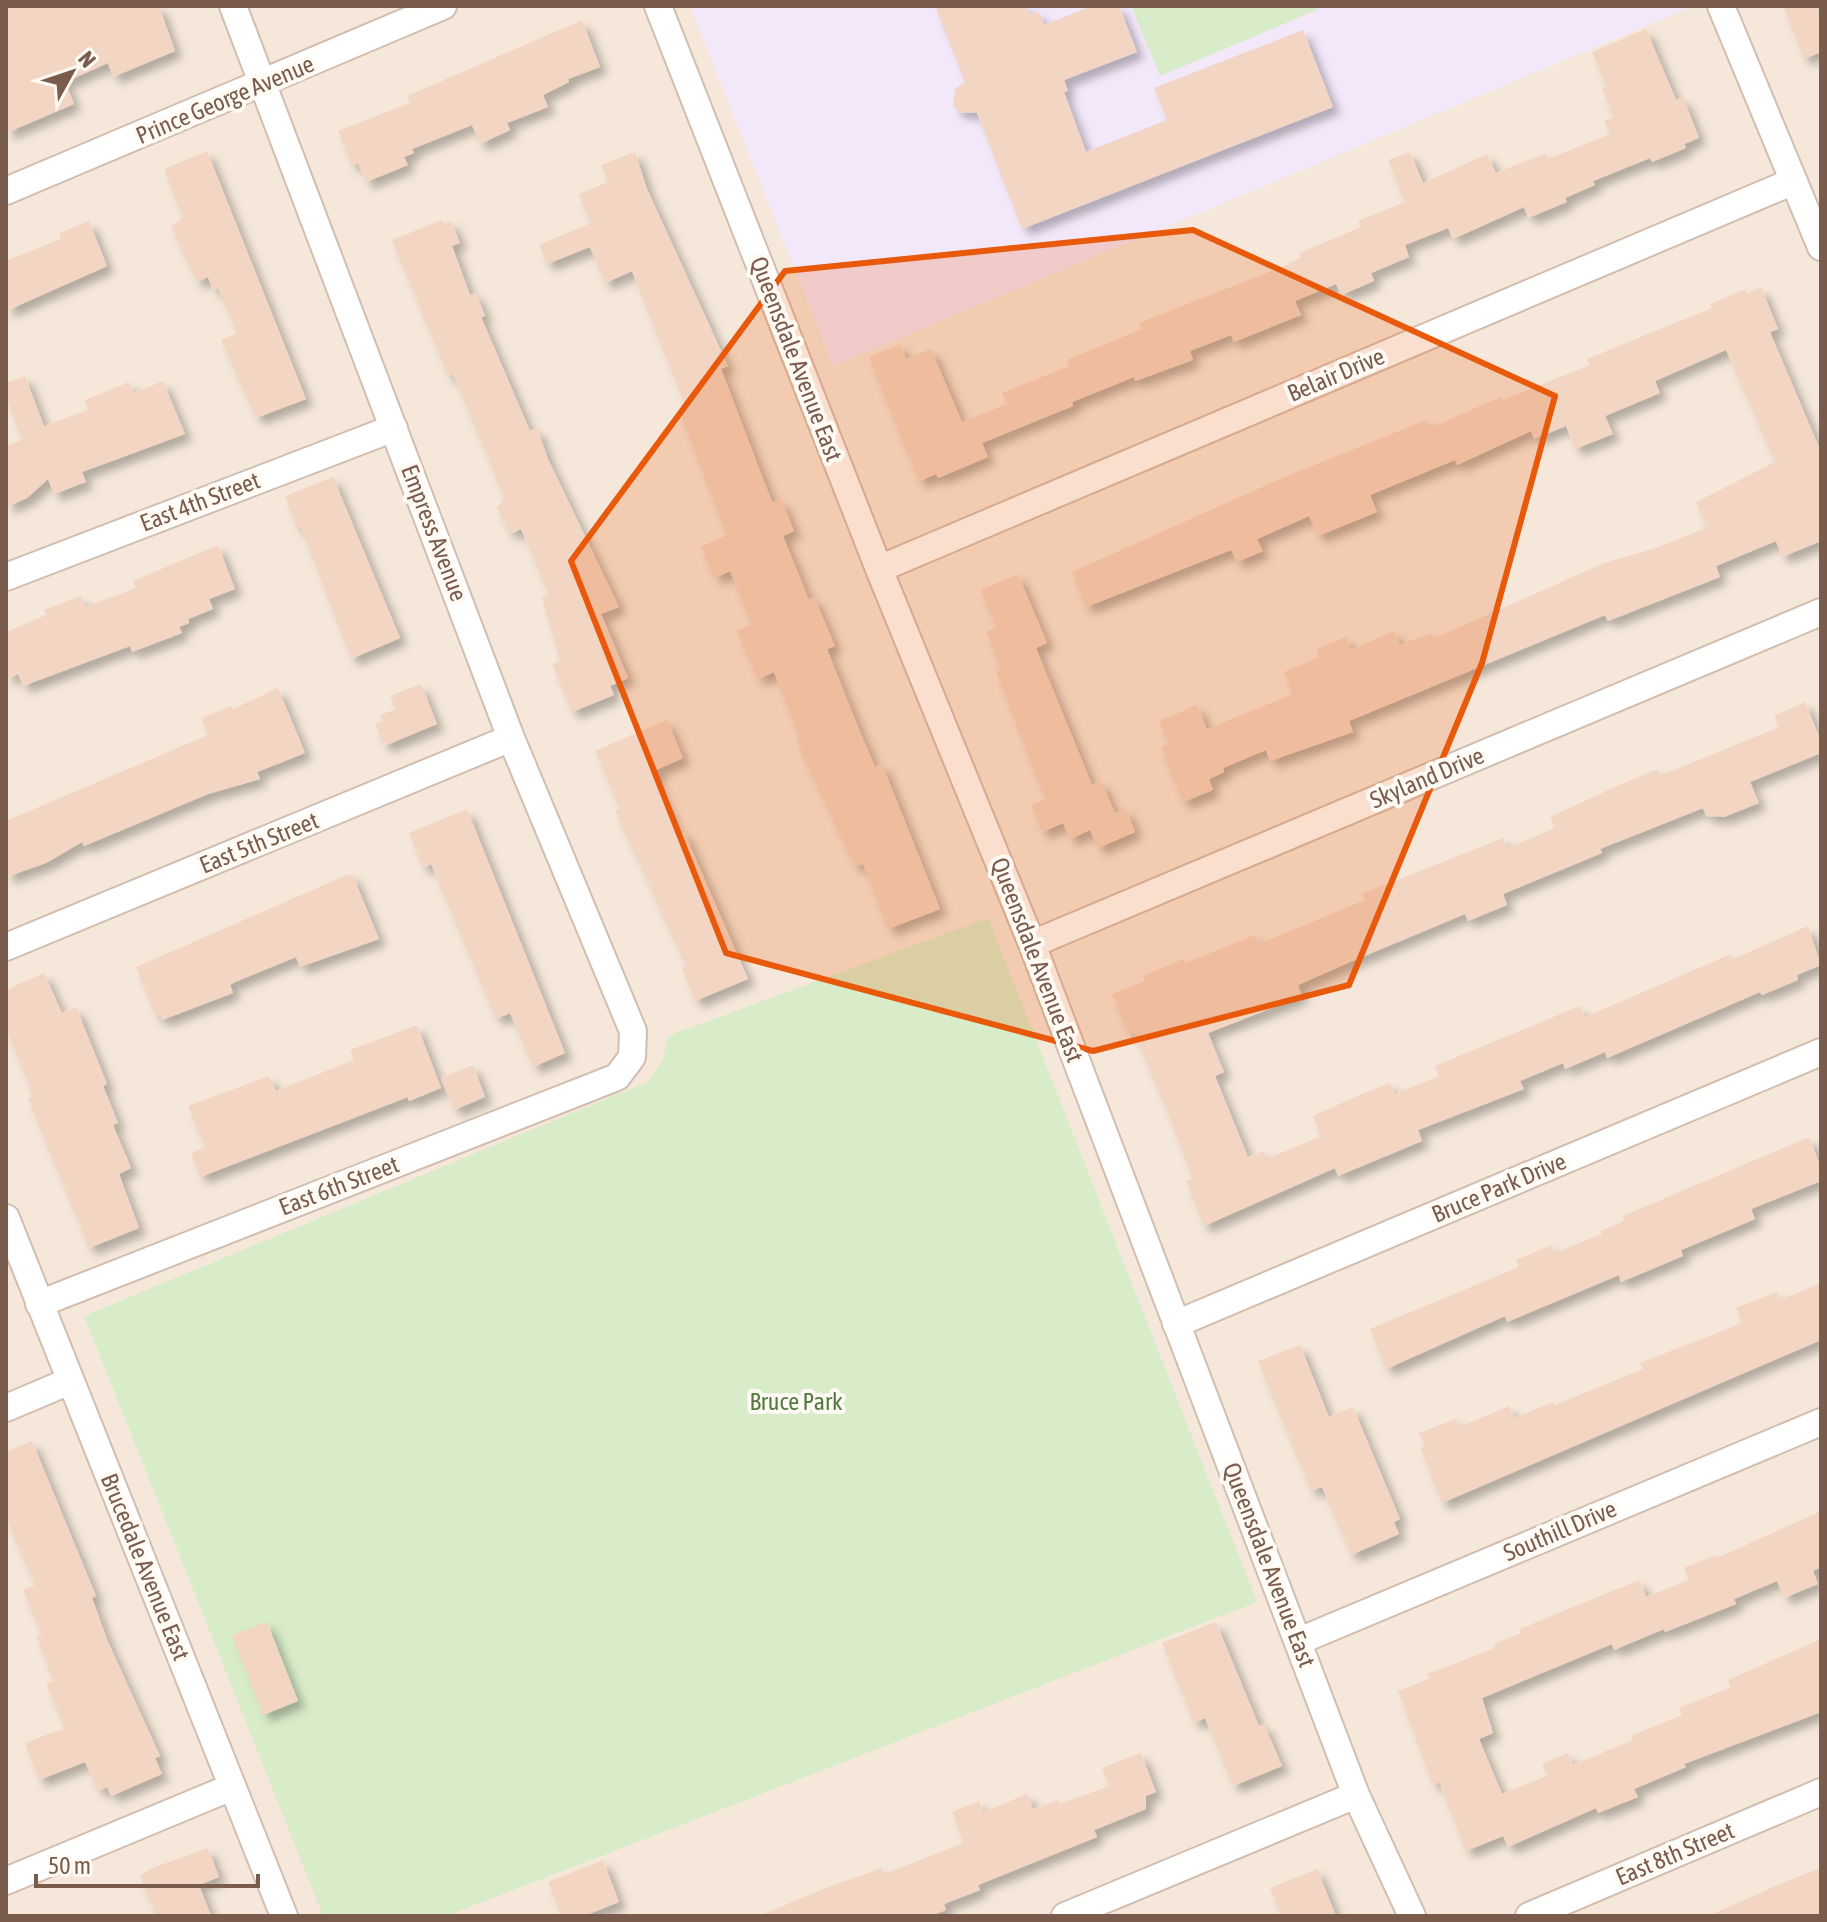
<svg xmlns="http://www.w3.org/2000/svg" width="1827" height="1922" viewBox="0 0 1827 1922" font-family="'Asap Condensed',sans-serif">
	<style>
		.residential { fill: #f5e8da }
		.education { fill: #f3e8fa }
		.green { fill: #d8ecc9 }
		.building { fill: #f3d5c3; filter: url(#shadow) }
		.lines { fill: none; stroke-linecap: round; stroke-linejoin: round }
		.minor-casing { stroke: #d1beb0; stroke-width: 30 }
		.minor { stroke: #fff; stroke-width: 26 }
		.marked { fill: #e8590c; fill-opacity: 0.2; stroke: #e8590c; stroke-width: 6; stroke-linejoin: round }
		.labels { text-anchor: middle; stroke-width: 8; stroke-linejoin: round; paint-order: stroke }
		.street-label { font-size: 24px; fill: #7a5c4d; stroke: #fffaf3 }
		.park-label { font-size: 24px; fill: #537a41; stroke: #fffaf3 }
	</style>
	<defs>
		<filter id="shadow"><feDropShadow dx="7" dy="7" stdDeviation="4" flood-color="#0004"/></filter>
	</defs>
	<rect width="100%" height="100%" fill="#fdf6ec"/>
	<!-- residential -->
	<path class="residential" d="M 6,6 L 1821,6 L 1821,1916 L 6,1916 Z"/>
	<!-- education -->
	<path class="education" d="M 690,6 L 1688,6 L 1689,8 L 833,366 Z"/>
	<!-- green -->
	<path class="green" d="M 1131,6 L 1316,6 L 1317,10 L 1160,76 Z
		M 988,918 L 1257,1602 L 446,1916 L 323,1916 L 84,1316 L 649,1081 L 663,1059 L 668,1036 Z"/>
	<!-- building -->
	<path class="building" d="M 6,6 L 159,6 L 175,51 L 113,77 L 108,63 L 65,82 L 74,104 L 6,133 Z
		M 935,6 L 1026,6 L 1030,15 L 1039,12 L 1044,25 L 1092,6 L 1119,6 L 1137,52 L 1064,80 L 1068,91 L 1064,92 L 1086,152 L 1167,120 L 1154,88 L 1303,30 L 1333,107 L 1022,229 L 977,113 L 959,112 L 953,106 L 955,89 L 965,82 Z
		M 1783,6 L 1815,6 L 1821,20 L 1821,52 L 1804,59 Z
		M 582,20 L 600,67 L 568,79 L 569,82 L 543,95 L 548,107 L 507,123 L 510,130 L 480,144 L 472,125 L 412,149 L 414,153 L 404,157 L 408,165 L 366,182 L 358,163 L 352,166 L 338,131 L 410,103 L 407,96 Z
		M 1646,29 L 1676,100 L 1683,97 L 1699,138 L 1684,144 L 1686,148 L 1652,162 L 1650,158 L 1593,181 L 1595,185 L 1565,198 L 1567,202 L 1528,218 L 1524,207 L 1453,239 L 1448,228 L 1405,245 L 1409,257 L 1371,273 L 1374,281 L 1341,295 L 1336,284 L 1295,301 L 1301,315 L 1234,342 L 1231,335 L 1190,351 L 1193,360 L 1135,381 L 1134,377 L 1072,402 L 1073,406 L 982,443 L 988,457 L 938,478 L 936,474 L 919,481 L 869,357 L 900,344 L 906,359 L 931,349 L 962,422 L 1007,404 L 1002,393 L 1069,366 L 1067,360 L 1142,329 L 1139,323 L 1287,265 L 1301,257 L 1300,253 L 1361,227 L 1358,221 L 1405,202 L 1388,160 L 1410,152 L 1423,183 L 1487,154 L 1496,173 L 1546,153 L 1548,159 L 1610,134 L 1604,121 L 1614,117 L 1602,89 L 1607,87 L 1592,52 Z
		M 207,151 L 306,399 L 256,418 L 221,340 L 237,333 L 218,288 L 213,290 L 208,277 L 197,282 L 171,226 L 183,218 L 164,169 Z
		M 635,152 L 647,189 L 728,366 L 721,369 L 772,502 L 781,499 L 794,531 L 783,536 L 809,600 L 814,597 L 835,646 L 827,649 L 858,727 L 875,767 L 882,764 L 940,909 L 888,929 L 863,864 L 855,866 L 805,760 L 797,739 L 800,738 L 774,672 L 758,679 L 737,631 L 752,624 L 730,571 L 715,578 L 701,547 L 727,535 L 679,410 L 686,408 L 632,271 L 605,283 L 590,247 L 547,264 L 539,245 L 591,223 L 579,194 L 608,182 L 601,165 Z
		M 442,220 L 444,224 L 451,221 L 460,243 L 452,246 L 470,295 L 476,293 L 485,316 L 481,317 L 530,431 L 537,428 L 548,459 L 619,607 L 601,614 L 628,678 L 610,686 L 614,695 L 572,712 L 552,664 L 560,661 L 542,598 L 549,595 L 521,529 L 513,533 L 508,531 L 497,507 L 505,499 L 453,374 L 448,376 L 392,240 Z
		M 89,221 L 107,266 L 6,311 L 6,261 L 61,239 L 59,233 Z
		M 1761,287 L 1778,329 L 1770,332 L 1821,452 L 1821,541 L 1782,557 L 1776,541 L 1716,566 L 1720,577 L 1608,621 L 1605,615 L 1349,721 L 1353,732 L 1270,761 L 1266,750 L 1223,768 L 1224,772 L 1209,779 L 1213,790 L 1183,802 L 1161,747 L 1169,744 L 1159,721 L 1197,705 L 1207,729 L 1293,694 L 1284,672 L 1320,657 L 1317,649 L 1346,637 L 1351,650 L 1394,631 L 1400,645 L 1431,633 L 1433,639 L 1604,563 L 1656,548 L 1706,528 L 1696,502 L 1775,462 L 1726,350 L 1655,381 L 1660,393 L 1605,416 L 1613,434 L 1575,449 L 1566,426 L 1534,439 L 1531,431 L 1457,465 L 1455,460 L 1370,495 L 1377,512 L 1318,536 L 1309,516 L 1257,539 L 1263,551 L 1237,562 L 1231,550 L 1086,607 L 1072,572 L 1280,479 L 1426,420 L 1430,428 L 1501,397 L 1503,400 L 1590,365 L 1587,359 L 1712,308 L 1710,304 L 1745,289 L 1747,294 Z
		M 25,376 L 44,426 L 88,410 L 85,400 L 129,382 L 134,393 L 163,381 L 185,434 L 82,472 L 86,482 L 54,494 L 48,479 L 27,498 L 6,507 L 6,446 L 22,440 L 6,396 L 6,383 Z
		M 333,477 L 400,638 L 351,659 L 301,527 L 297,528 L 285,496 Z
		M 218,545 L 235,589 L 209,599 L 213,609 L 188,619 L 189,623 L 179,627 L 182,633 L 132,652 L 130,646 L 23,686 L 18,674 L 6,679 L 6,632 L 46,615 L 44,610 L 81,596 L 85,607 L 136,588 L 133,581 Z
		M 1018,574 L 1047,643 L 1036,648 L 1092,785 L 1101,781 L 1115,813 L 1126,809 L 1135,832 L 1098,848 L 1090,830 L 1070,839 L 1063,823 L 1042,832 L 1031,805 L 1045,799 L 996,671 L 1002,669 L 986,632 L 997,628 L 981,590 Z
		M 421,684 L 437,724 L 384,746 L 375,724 L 383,721 L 380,715 L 396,709 L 390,696 Z
		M 278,688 L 305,753 L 257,772 L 260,779 L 208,794 L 84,846 L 82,842 L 46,863 L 6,877 L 6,821 L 208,735 L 201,718 L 231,706 L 233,709 Z
		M 1805,702 L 1821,741 L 1821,753 L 1750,782 L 1759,803 L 1724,817 L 1706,816 L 1703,808 L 1600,849 L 1602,853 L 1503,894 L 1507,905 L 1468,921 L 1465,914 L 1350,962 L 1298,985 L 1302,996 L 1208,1033 L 1224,1072 L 1215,1076 L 1248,1157 L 1264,1151 L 1267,1159 L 1321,1136 L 1313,1116 L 1364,1093 L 1390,1083 L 1394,1094 L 1439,1076 L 1435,1066 L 1580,1006 L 1585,1017 L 1731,954 L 1733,959 L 1808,926 L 1821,965 L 1797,975 L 1798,980 L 1762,995 L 1760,992 L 1607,1058 L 1605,1052 L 1565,1069 L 1563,1063 L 1520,1081 L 1524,1089 L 1418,1130 L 1422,1141 L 1338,1176 L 1335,1168 L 1204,1226 L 1186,1181 L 1193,1179 L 1168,1114 L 1134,1032 L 1129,1034 L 1112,994 L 1145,981 L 1143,976 L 1183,959 L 1185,963 L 1255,935 L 1259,944 L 1365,900 L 1362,894 L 1503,838 L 1508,848 L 1555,828 L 1550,817 L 1619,785 L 1657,769 L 1660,776 L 1779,727 L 1774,716 Z
		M 667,720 L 683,758 L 656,770 L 659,776 L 654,778 L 679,834 L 684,832 L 748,979 L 695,1001 L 682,968 L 686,966 L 615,811 L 620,809 L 595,751 Z
		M 467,809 L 565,1053 L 533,1067 L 510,1013 L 496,1019 L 431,864 L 423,868 L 409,833 Z
		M 349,874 L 353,876 L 379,939 L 300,967 L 296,957 L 235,982 L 230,985 L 233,993 L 162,1020 L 161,1015 L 156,1017 L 136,967 Z
		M 44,973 L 62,1013 L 76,1007 L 107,1084 L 103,1086 L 118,1123 L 113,1125 L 131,1168 L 119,1174 L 139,1228 L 89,1248 L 28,1099 L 32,1097 L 28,1081 L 6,1030 L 6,990 Z
		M 417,1025 L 441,1088 L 409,1101 L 408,1097 L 200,1177 L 191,1153 L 205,1147 L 188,1106 L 269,1076 L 276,1091 L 354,1060 L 350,1050 Z
		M 473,1065 L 485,1097 L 454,1110 L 441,1078 Z
		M 1809,1137 L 1821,1168 L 1821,1181 L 1751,1209 L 1755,1219 L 1681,1250 L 1683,1256 L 1621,1282 L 1619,1275 L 1507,1322 L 1505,1316 L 1386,1369 L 1370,1329 L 1519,1267 L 1516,1260 L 1551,1245 L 1555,1253 L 1602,1234 L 1600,1231 L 1624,1221 L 1623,1216 Z
		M 1821,1283 L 1821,1340 L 1442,1503 L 1421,1449 L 1425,1447 L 1419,1433 L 1456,1419 L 1459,1427 L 1509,1406 L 1514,1418 L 1554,1402 L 1555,1405 L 1643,1369 L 1640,1363 L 1742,1323 L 1736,1308 L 1777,1292 L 1780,1300 Z
		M 1300,1345 L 1329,1417 L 1353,1407 L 1400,1519 L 1394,1522 L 1399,1534 L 1351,1555 L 1322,1487 L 1311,1491 L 1258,1361 Z
		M 32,1441 L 96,1596 L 92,1598 L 108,1642 L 160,1756 L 155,1758 L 162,1774 L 111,1796 L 107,1787 L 98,1791 L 85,1762 L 39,1780 L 25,1743 L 65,1728 L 46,1684 L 53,1681 L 37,1637 L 42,1635 L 23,1590 L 35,1585 L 6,1518 L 6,1452 Z
		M 1821,1511 L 1821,1567 L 1813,1571 L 1818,1584 L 1784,1598 L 1777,1581 L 1734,1599 L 1736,1604 L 1665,1632 L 1664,1629 L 1614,1650 L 1612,1644 L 1482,1698 L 1493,1733 L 1479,1739 L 1502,1794 L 1547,1776 L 1542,1764 L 1568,1753 L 1573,1765 L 1633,1740 L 1631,1736 L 1682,1715 L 1679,1708 L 1731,1687 L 1728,1680 L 1821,1639 L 1821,1712 L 1684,1764 L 1686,1767 L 1634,1789 L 1638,1797 L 1598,1813 L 1596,1808 L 1508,1847 L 1503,1836 L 1466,1851 L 1439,1782 L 1433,1785 L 1398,1691 L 1429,1679 L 1427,1674 L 1495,1648 L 1494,1644 L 1521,1633 L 1520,1629 L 1639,1580 L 1646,1597 L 1689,1580 L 1684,1568 L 1716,1555 L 1717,1558 Z
		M 267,1622 L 298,1701 L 263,1715 L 232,1635 Z
		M 1216,1622 L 1259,1726 L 1264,1724 L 1282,1766 L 1233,1786 L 1205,1718 L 1194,1723 L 1162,1643 Z
		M 1141,1753 L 1156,1792 L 1146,1796 L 1146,1809 L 1094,1830 L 1097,1837 L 978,1885 L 980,1890 L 944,1904 L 946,1910 L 930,1916 L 759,1916 L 826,1888 L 882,1868 L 884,1874 L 964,1843 L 952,1812 L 979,1801 L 983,1812 L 1027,1794 L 1033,1809 L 1058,1800 L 1060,1804 L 1109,1786 L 1102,1768 Z
		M 208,1848 L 219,1877 L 199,1885 L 211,1916 L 156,1916 L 140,1876 L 150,1869 Z
		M 603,1860 L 619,1902 L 584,1916 L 561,1916 L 548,1882 Z
		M 1821,1868 L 1821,1916 L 1708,1916 L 1794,1878 Z
		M 1317,1869 L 1336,1916 L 1281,1916 L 1270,1888 Z"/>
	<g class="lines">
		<!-- minor casing -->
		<g class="minor-casing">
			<path id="minor" d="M 658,6 L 879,569 L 1032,944 L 1356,1795 L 1412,1916
				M 1721,6 L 1821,247
				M 6,191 L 443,6
				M 879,569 L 1794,181
				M 6,577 L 394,428
				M 1032,944 L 1821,612
				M 6,947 L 511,738
				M 6,1218 L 284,1916
				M 39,1304 L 617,1077 L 632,1057 L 633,1031 L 511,738 L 233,6
				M 1176,1324 L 1821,1052
				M 6,1408 L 70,1381
				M 1299,1641 L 1821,1422
				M 6,1881 L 232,1787
				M 1065,1916 L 1356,1795
				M 1529,1916 L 1821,1792"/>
		</g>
		<!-- minor -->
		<use href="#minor" class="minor"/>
	</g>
	<!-- marked area -->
	<path class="marked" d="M 1193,230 L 1555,396 L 1482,663 L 1349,985 L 1093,1051 L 726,953 L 571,561 L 785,271 Z"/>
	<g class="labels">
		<!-- street labels -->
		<g class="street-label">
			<text transform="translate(225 100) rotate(-23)" y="8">Prince George Avenue</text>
			<text transform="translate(796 359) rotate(69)" y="8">Queensdale Avenue East</text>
			<text transform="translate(1336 375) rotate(-23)" y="8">Belair Drive</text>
			<text transform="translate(200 502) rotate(-21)" y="8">East 4th Street</text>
			<text transform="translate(434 533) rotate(69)" y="8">Empress Avenue</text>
			<text transform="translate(1427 778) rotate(-23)" y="8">Skyland Drive</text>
			<text transform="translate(259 843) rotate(-22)" y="8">East 5th Street</text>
			<text transform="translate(1037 960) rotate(69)" y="8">Queensdale Avenue East</text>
			<text transform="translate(339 1186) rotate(-21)" y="8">East 6th Street</text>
			<text transform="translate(1499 1188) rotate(-23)" y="8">Bruce Park Drive</text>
			<text transform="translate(1560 1531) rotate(-23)" y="8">Southill Drive</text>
			<text transform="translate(1269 1565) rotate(69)" y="8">Queensdale Avenue East</text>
			<text transform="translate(145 1567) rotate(68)" y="8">Brucedale Avenue East</text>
			<text transform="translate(1675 1854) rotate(-23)" y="8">East 8th Street</text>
		</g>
		<!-- park labels -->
		<g class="park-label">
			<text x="796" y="1410">Bruce Park</text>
		</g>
	</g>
	<!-- border -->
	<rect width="1827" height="1922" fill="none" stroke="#7a5c4d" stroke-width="16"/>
	<!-- north arrow -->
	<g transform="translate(72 72) rotate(50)" stroke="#fffaf3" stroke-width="6" paint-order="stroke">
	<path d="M0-6L14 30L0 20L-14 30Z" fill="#7a5c4d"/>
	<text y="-12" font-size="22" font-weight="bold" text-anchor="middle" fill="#7a5c4d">N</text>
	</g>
	<!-- scale -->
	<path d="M36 1874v12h222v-12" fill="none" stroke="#7a5c4d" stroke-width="4"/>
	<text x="48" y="1874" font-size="24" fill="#7a5c4d" stroke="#fffaf3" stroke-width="6" paint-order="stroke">50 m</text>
</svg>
